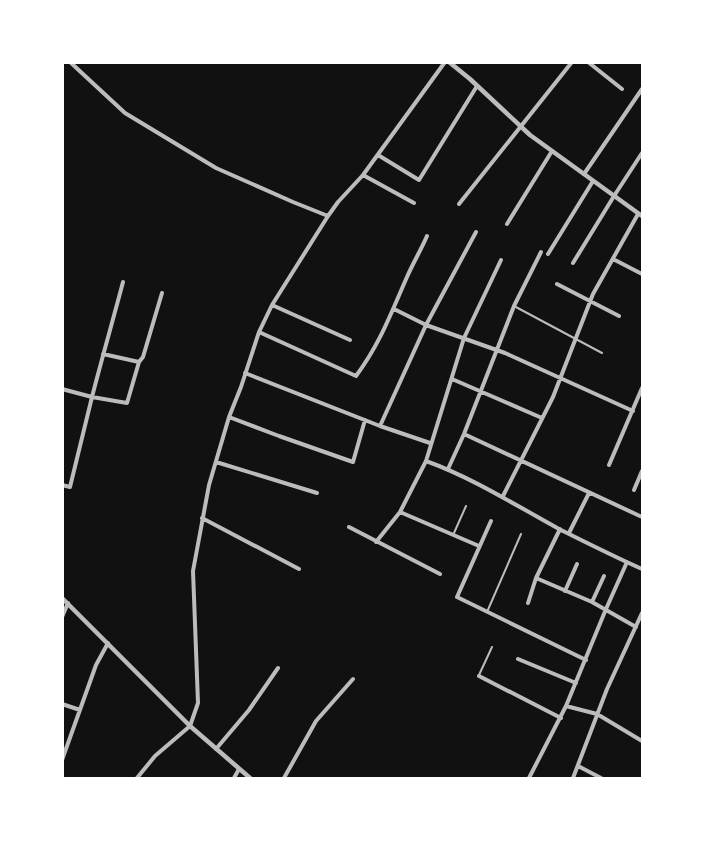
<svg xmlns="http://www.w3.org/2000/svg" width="705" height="841" viewBox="0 0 705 841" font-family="Helvetica,sans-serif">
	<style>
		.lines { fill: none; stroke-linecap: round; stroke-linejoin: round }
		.service { stroke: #bcbcbc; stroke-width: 2 }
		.minor { stroke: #bcbcbc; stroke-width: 4 }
		.tertiary { stroke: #bcbcbc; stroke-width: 4.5 }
	</style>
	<rect width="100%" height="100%" fill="#111"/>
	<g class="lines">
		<!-- service -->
		<path class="service" d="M 514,306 L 602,353
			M 454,533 L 466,506
			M 487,612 L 521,534
			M 479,675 L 492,647"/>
		<!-- minor -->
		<path class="minor" d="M 70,62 L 125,113 L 216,168 L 293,202 L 328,216
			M 588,62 L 622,89
			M 378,155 L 419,180 L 477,86
			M 584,174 L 642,89
			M 363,175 L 414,203
			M 459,204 L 572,62
			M 507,224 L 552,151
			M 548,254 L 593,181
			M 613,259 L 642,274
			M 573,263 L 614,196 L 642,153
			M 123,282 C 113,320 102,358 92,397 L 127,403 L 139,362 L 143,357 L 162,293
			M 557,284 L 619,316
			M 272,305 L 350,340
			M 394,309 L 426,325 L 505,353 L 633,411
			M 259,332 L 356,376 C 380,344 391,313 407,277 C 413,263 421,250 427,236
			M 103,354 L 139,362
			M 245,373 L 380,426 L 430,443
			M 452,379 L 542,418
			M 62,389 L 92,397 L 70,487 L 62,485
			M 229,417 L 279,436 L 353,462 L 365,420
			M 380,426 L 426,325 L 476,232
			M 464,434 L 642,517
			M 426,461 C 473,478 515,505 559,529 C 587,543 615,557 642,569
			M 216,462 L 317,493
			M 609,465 L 642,388
			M 448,469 L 464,434 L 514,306 L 541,252
			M 634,490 L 642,471
			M 503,496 L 553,397 L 593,294 L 638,214
			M 400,512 L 479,546
			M 202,518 L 299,569
			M 491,521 L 457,597 L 586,660
			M 349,527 L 440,574
			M 569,533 L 589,493
			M 376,542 L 400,512 L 426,461 L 464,338 L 501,260
			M 536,578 L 592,602 L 636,627
			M 565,591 L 577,564
			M 592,602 L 604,576
			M 528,603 L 536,578 L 560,529
			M 62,617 L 68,603
			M 518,659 L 576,683
			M 479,676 L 561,718
			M 62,704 L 80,710
			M 566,706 L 597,714 L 642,741
			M 216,749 L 249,710 L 278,668
			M 62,760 L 96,665 L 108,643
			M 578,766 L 601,778
			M 137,778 L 155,756 L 190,726 L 198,703 L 193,571 L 209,485 L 229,417 L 241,387 L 259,332 L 272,305 L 328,216 L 338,202 L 363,175 L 445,62
			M 234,778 L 239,769
			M 284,778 L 316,721 L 353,679
			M 529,778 L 566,706 L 606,609 L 627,562
			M 573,778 L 607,689 L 642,613"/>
		<!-- tertiary -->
		<path class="tertiary" d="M 449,62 L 470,79 L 530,135 L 642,216
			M 62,598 L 190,726 L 250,778"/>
	</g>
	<!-- border -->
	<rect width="705" height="841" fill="none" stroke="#ffffff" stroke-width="128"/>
</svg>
